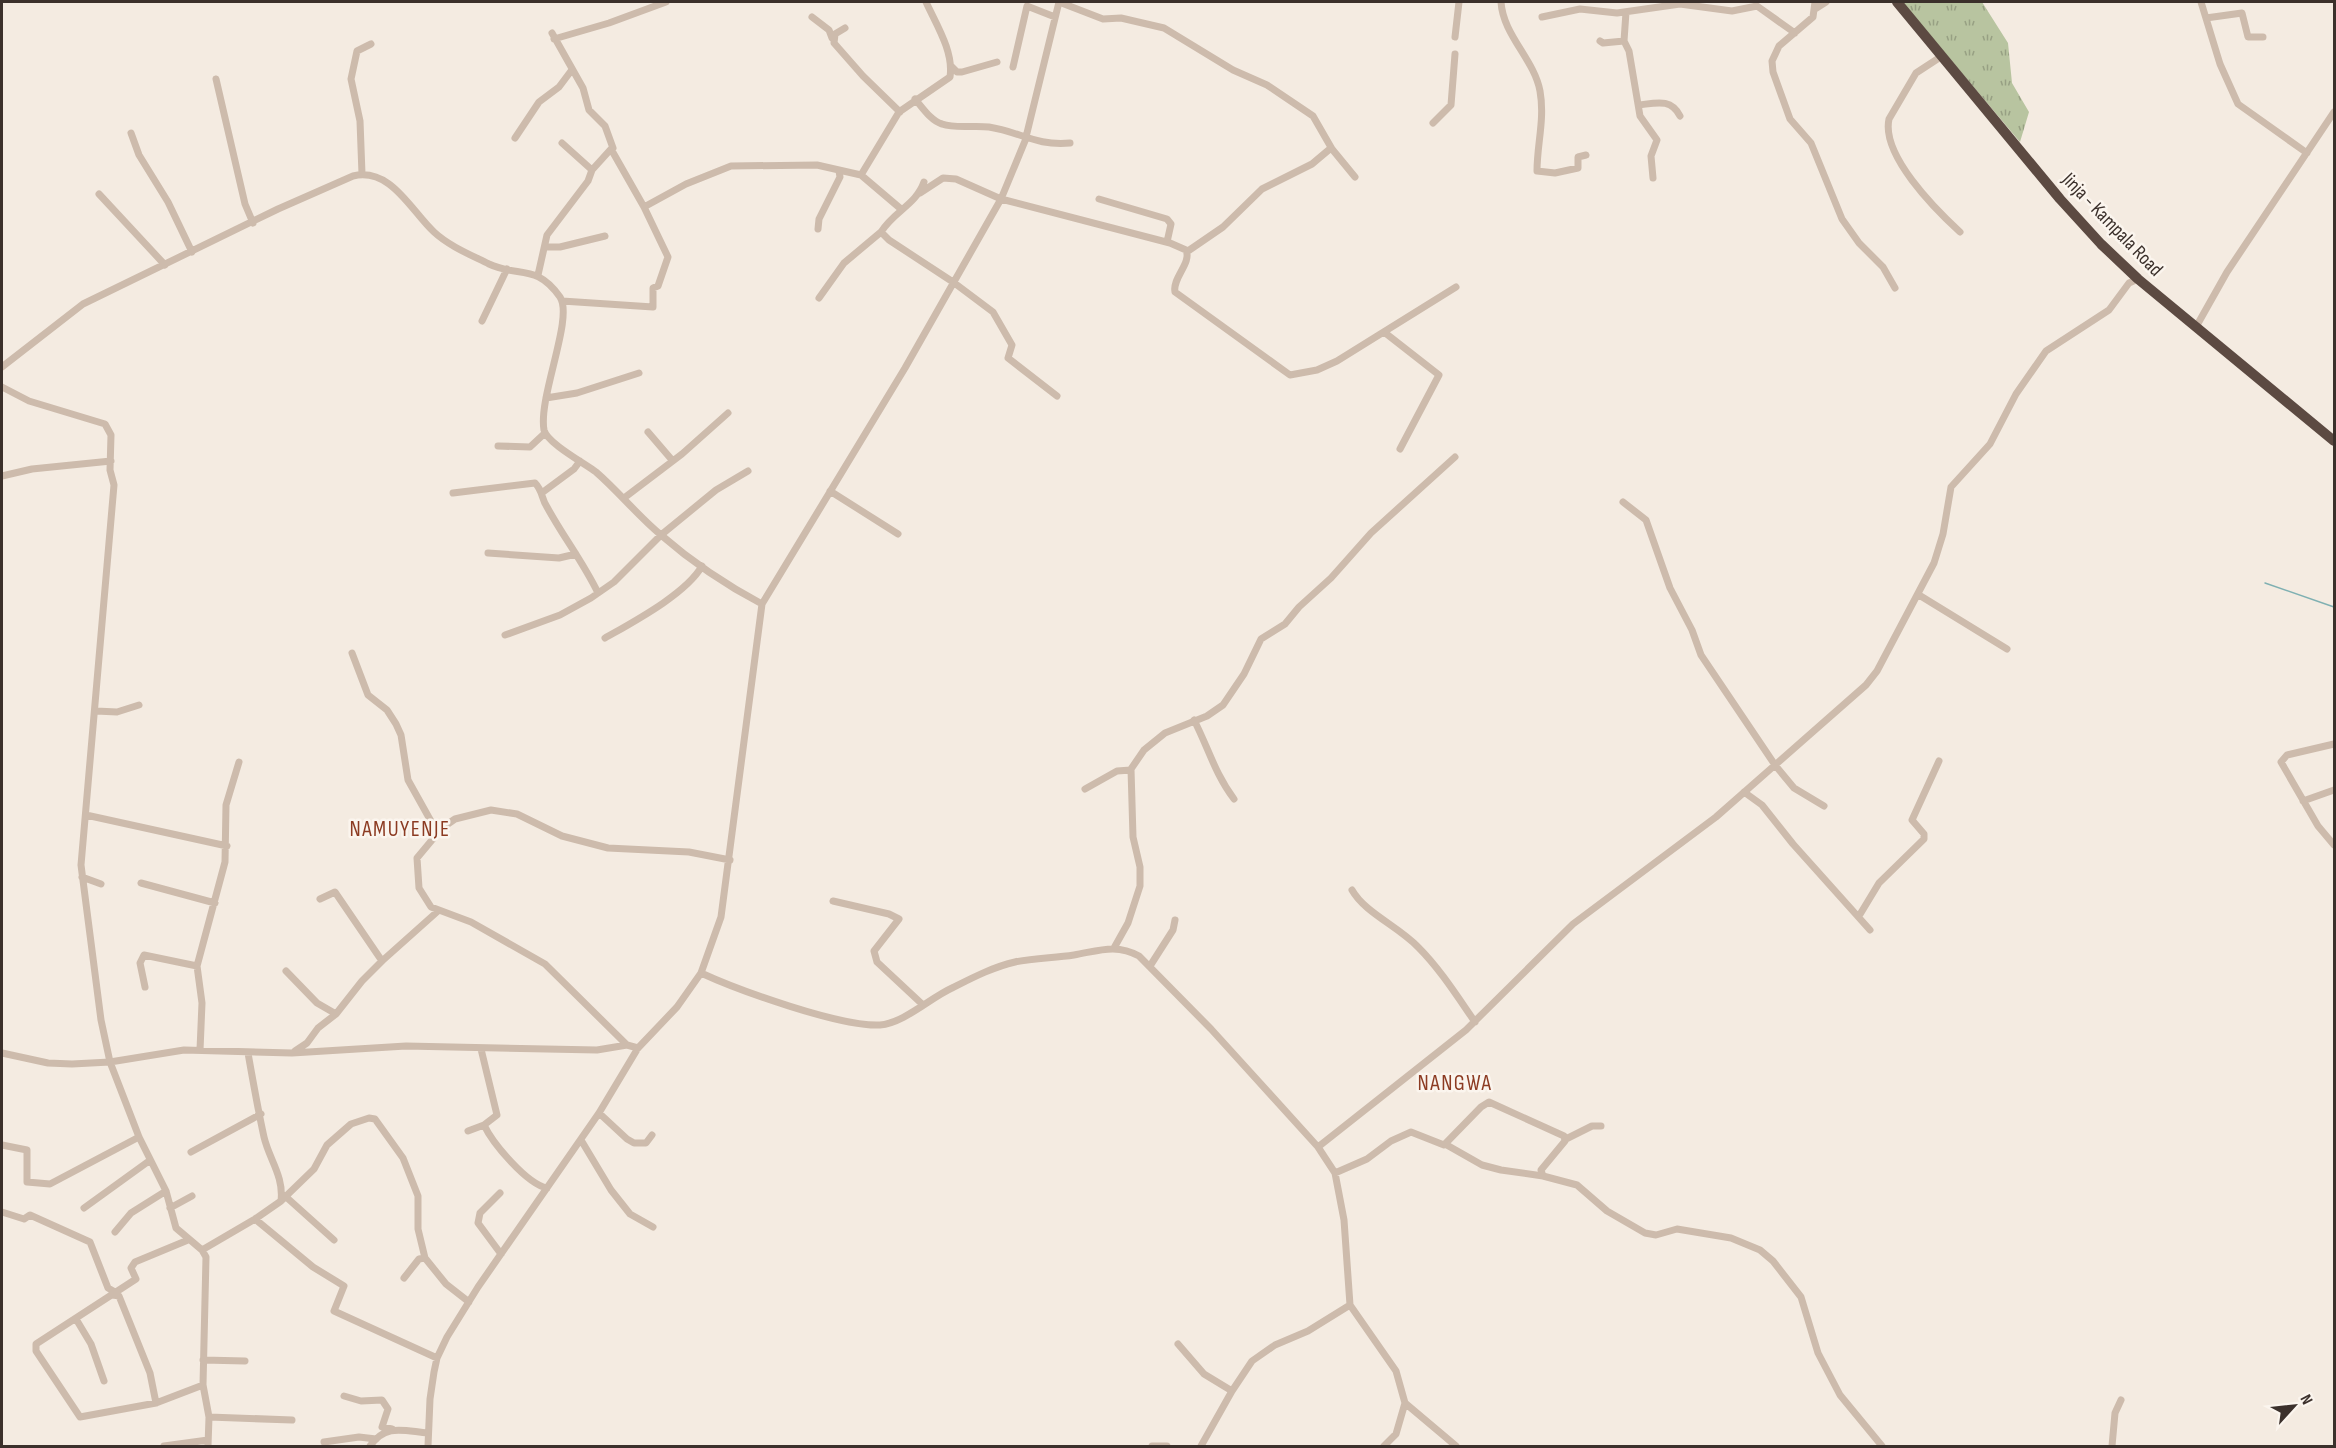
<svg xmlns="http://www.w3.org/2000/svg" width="2336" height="1448" viewBox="0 0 2336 1448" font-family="'Sofia Sans Condensed',sans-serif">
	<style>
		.grass { fill: url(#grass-tufts) }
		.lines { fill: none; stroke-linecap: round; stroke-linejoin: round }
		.stream { stroke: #7fb0b2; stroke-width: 1.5 }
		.minor { stroke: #cdbbac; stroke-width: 7 }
		.highway { stroke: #5c4a42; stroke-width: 10 }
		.labels { text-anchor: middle; stroke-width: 5; stroke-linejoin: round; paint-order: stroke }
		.street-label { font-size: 20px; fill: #3b302b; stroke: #fbf5ee }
		.quarter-label { font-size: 22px; letter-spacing: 1.5px; fill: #8c3b22; stroke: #fbf5ee }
	</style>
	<defs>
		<pattern id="grass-tufts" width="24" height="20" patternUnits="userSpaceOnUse" patternTransform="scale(1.5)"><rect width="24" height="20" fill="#b8c4a0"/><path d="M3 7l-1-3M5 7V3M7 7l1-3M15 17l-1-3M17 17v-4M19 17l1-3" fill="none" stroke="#97a083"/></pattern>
	</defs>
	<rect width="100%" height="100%" fill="#f4ebe1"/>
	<!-- grass -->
	<path class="grass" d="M 1902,2 L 1982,2 L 2008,43 L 2012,83 L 2029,112 L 2020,142 Z"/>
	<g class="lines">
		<!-- stream -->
		<path class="stream" d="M 2265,583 L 2334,607"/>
		<!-- minor -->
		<path class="minor" d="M 1059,2 L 1103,19 L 1121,18 L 1164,28 L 1233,70 L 1267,85 L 1313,116 L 1332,149 L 1355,177
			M 1501,2 C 1503,35 1534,59 1540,91 C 1545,119 1537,144 1537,171 L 1555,173 L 1578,168 L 1578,157 L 1586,155
			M 1815,2 L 1813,17 L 1779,46 L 1772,61 L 1773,72 L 1790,119 L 1811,143 L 1842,219 L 1859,243 L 1883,267 L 1895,288
			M 2201,2 L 2220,64 L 2238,104 L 2307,153
			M 1815,9 L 1826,2
			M 812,17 L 829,30 L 832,38
			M 1542,17 L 1580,9 L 1617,13 L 1680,4 L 1732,11 L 1757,6 L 1795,33
			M 2206,18 L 2242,13 L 2248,37 L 2263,37
			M 845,28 L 835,34 L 834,43 L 863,76 L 900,112
			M 552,33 L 583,88 L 589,110 L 605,126 L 613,148
			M 1455,37 L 1459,2
			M 554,39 L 609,23 L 666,2
			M 1600,41 L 1603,43 L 1624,41 L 1626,12
			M 1624,41 L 1629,51 L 1640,116 L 1657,140 L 1651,156 L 1653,178
			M 1942,56 L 1916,73 L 1889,119 C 1881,155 1935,209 1960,232
			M 951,66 L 957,72 L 962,72 L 997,62
			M 1013,67 L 1027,6 L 1055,17
			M 216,79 L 245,204 L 253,223
			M 915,99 C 922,107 931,121 942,124 C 956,129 973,125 989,127 C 1021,132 1035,146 1070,143
			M 1639,105 C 1656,103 1671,98 1680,116
			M 1433,123 L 1451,105 L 1455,54
			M 131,133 L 139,155 L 168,202 L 192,252
			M 515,138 L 539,102 L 559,87 L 571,71
			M 562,143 L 592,170
			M 362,174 L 360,121 L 351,79 L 357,51 L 371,44
			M 861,175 L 901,209
			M 920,193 L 943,178 L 956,179 L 1001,199 L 1170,243 L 1186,250 C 1192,263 1172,278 1175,292 L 1290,375 L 1317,370 L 1337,361 L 1456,287
			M 99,194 L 165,265
			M 1099,199 L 1167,219 L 1171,224 L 1167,242
			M 818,229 L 819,219 L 840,177 L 839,171
			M 881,232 C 894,211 916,205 924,182
			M 545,247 L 560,247 L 605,236
			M 1188,251 L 1223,227 L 1262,189 L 1312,164 L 1331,148
			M 538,275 L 547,235 L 588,181 L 592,170 L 611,149 L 644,207 L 686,184 L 731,166 L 817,165 L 861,175 L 899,112 L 950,77 C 954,52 936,24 926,2
			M 819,298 L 844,263 L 881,232 L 889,240 L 953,282 L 993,312 L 1012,345 L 1008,358 L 1057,396
			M 562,301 L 653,307 L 653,288 L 658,286 L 668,257 L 644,207
			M 482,321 L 507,269
			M 2196,327 L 2227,272 L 2334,112
			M 1384,332 L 1439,375 L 1400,449
			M 2,367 L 83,304 L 278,209 L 353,176 C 391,167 411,211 434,232 C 449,246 471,255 489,264 C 519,278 536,263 560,297 C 574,318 538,397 544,430 C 547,443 584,463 596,472 C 619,492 638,516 661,535 C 692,562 726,585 762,604
			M 2,387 L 29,401 L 105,424 L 111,435 L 110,470 L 114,485 L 81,865 L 101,1020 L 110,1062 L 139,1137 L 166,1191 L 176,1228 L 202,1250 L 206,1257 L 203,1385 L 209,1417 L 208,1446
			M 546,398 L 577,393 L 639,373
			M 648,432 L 672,460
			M 498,446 L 530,447 L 545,433
			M 2,476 L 32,469 L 111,461
			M 830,491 L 898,534
			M 543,492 L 574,469 L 580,461
			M 453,493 L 535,483 C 543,491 541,498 547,507 C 564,538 583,562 598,593
			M 624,498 L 682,454 L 728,413
			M 1623,502 L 1646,520 L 1670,588 L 1692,630 L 1701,655 L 1775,765 L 1794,788 L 1824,806
			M 488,553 L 559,558 L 576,554
			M 1919,595 L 2007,649
			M 505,635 L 560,615 L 591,598 L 614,582 L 661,535 L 716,490 L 748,471
			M 605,638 C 633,622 686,594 702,566
			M 352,653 L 368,695 L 387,710 L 396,724 L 401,735 L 408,780 L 437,832
			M 96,711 L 117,712 L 139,705
			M 1194,720 C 1208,747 1215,774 1234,799
			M 2334,744 L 2287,755 L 2281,762 L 2318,826 L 2334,845
			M 1085,789 L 1117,771 L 1131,770
			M 1744,792 L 1762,805 L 1793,844 L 1870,930
			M 2303,801 L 2334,790
			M 86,815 L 227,846
			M 82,877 L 101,884
			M 141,883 L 215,903
			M 1352,890 C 1365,913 1398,926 1418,947 C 1440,969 1457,996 1475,1022
			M 320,899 L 335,892 L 382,961
			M 833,901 L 889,914 L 899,919 L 874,951 L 877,962 L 922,1004
			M 1859,916 L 1879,883 L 1924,839 L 1924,834 L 1912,820 L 1939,761
			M 1114,948 L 1128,923 L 1140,886 L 1140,867 L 1133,837 L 1131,769 L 1144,750 L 1165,733 L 1207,716 L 1223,705 L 1244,674 L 1261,639 L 1285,624 L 1299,607 L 1331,578 L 1371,533 L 1455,457
			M 1150,966 L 1173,930 L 1175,920
			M 286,971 L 317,1003 L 336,1014
			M 701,973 C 738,990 840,1027 880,1025 C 904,1023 930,998 952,988 C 972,978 993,967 1015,962 C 1034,958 1054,958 1074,955 C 1098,951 1116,943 1139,956 L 1211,1029 L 1318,1147 L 1335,1173 L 1344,1220 L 1350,1305 L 1396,1371 L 1405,1403 L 1396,1434 L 1384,1446
			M 145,987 L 140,963 L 144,955 L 197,966
			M 627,1045 L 545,964 L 471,922 L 431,907 L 419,888 L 417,858 L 442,828 L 455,819 L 491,810 L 517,814 L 562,836 L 608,848 L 689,852 L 730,860
			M 200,1050 L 202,1003 L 197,966 L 225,862 L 226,805 L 239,762
			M 295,1051 L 307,1043 L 318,1028 L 336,1014 L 362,981 L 382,961 L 438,911
			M 2,1053 L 48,1063 L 72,1064 L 110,1062 L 184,1050 L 292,1053 L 406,1046 L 597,1050 L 627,1045 L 638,1048
			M 248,1053 C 253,1081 258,1110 264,1137 C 269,1159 284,1176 281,1201 L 314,1169 L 327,1145 L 351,1124 L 369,1118 L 375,1119 L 403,1158 L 418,1196 L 418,1229 L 425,1258 L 446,1284 L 469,1302
			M 599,1113 L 627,1139 L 634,1143 L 646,1143 L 652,1135
			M 484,1125 C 493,1144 527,1184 547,1188
			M 468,1131 L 484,1125 L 497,1115 L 481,1049
			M 1566,1139 L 1592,1126 L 1601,1126
			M 581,1140 L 611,1190 L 630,1214 L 653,1227
			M 1445,1144 L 1482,1165 L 1501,1170 L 1543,1176 L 1577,1185 L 1607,1211 L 1645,1233 L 1656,1235 L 1677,1229 L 1731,1238 L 1760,1250 L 1773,1261 L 1801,1297 L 1818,1353 L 1840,1395 L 1882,1446
			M 2,1145 L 27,1150 L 27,1182 L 50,1184 L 139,1137
			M 1318,1147 L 1466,1030 L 1573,924 L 1716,817 L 1866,685 L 1877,671 L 1934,563 L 1943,534 L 1951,487 L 1990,444 L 2016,394 L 2046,351 L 2109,310 L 2129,283 L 2138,279
			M 191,1152 L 261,1114
			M 1335,1173 L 1367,1159 L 1391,1141 L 1411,1132 L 1444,1145 L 1481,1107 L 1489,1102 L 1564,1136 L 1565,1141 L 1541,1170 L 1543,1176
			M 500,1193 L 480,1213 L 478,1223 L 501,1254
			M 285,1196 L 334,1240
			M 84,1208 L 149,1161
			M 170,1208 L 192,1196
			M 2,1212 L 24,1219 L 30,1215 L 90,1242 L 108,1288 L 115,1292
			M 255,1219 L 313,1267 L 344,1286 L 334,1311 L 437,1358
			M 115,1232 L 131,1213 L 166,1191
			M 188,1240 L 135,1262 L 131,1268 L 136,1279 L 36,1344 L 36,1351 L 80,1417 L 156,1403 L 203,1385
			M 202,1250 L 255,1219 L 281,1201
			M 404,1278 L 419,1259 L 425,1258
			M 113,1295 L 119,1296 L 150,1373 L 156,1403
			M 76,1319 L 91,1344 L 104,1381
			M 1178,1344 L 1204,1374 L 1232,1391
			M 203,1360 L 245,1361
			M 344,1396 L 361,1401 L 382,1400 L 388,1409 L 382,1427 L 392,1429
			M 1405,1403 L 1456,1446
			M 209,1417 L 292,1420
			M 324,1442 L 359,1437 L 376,1439
			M 164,1446 L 208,1440
			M 370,1446 C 386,1423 404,1431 428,1433
			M 428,1446 L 430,1399 L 434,1372 L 437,1358 L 447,1337 L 478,1287 L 599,1113 L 638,1048 L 677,1007 L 701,973 L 721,917 L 762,604 L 905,368 L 1001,199 L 1025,141 L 1059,2
			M 1152,1446 L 1167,1446
			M 1201,1446 L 1232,1391 L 1252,1361 L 1275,1345 L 1308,1331 L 1350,1305
			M 2112,1446 L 2115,1413 L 2121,1400"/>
		<!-- highway -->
		<path class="highway" d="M 1897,2 L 2060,199 L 2101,244 L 2138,279 L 2334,441"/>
	</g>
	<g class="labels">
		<!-- street labels -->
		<g class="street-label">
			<text transform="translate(2113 224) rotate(46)" y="7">Jinja - Kampala Road</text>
		</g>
		<!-- quarter labels -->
		<g class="quarter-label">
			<text x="400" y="836">NAMUYENJE</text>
			<text x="1455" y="1090">NANGWA</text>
		</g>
	</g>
	<!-- border -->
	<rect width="2336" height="1448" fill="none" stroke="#3b302b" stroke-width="6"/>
	<!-- north arrow -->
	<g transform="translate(2294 1406) rotate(63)" stroke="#fbf5ee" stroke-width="4.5" paint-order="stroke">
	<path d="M0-4.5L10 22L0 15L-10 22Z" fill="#3b302b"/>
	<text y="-9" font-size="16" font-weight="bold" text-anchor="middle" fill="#3b302b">N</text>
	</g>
</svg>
